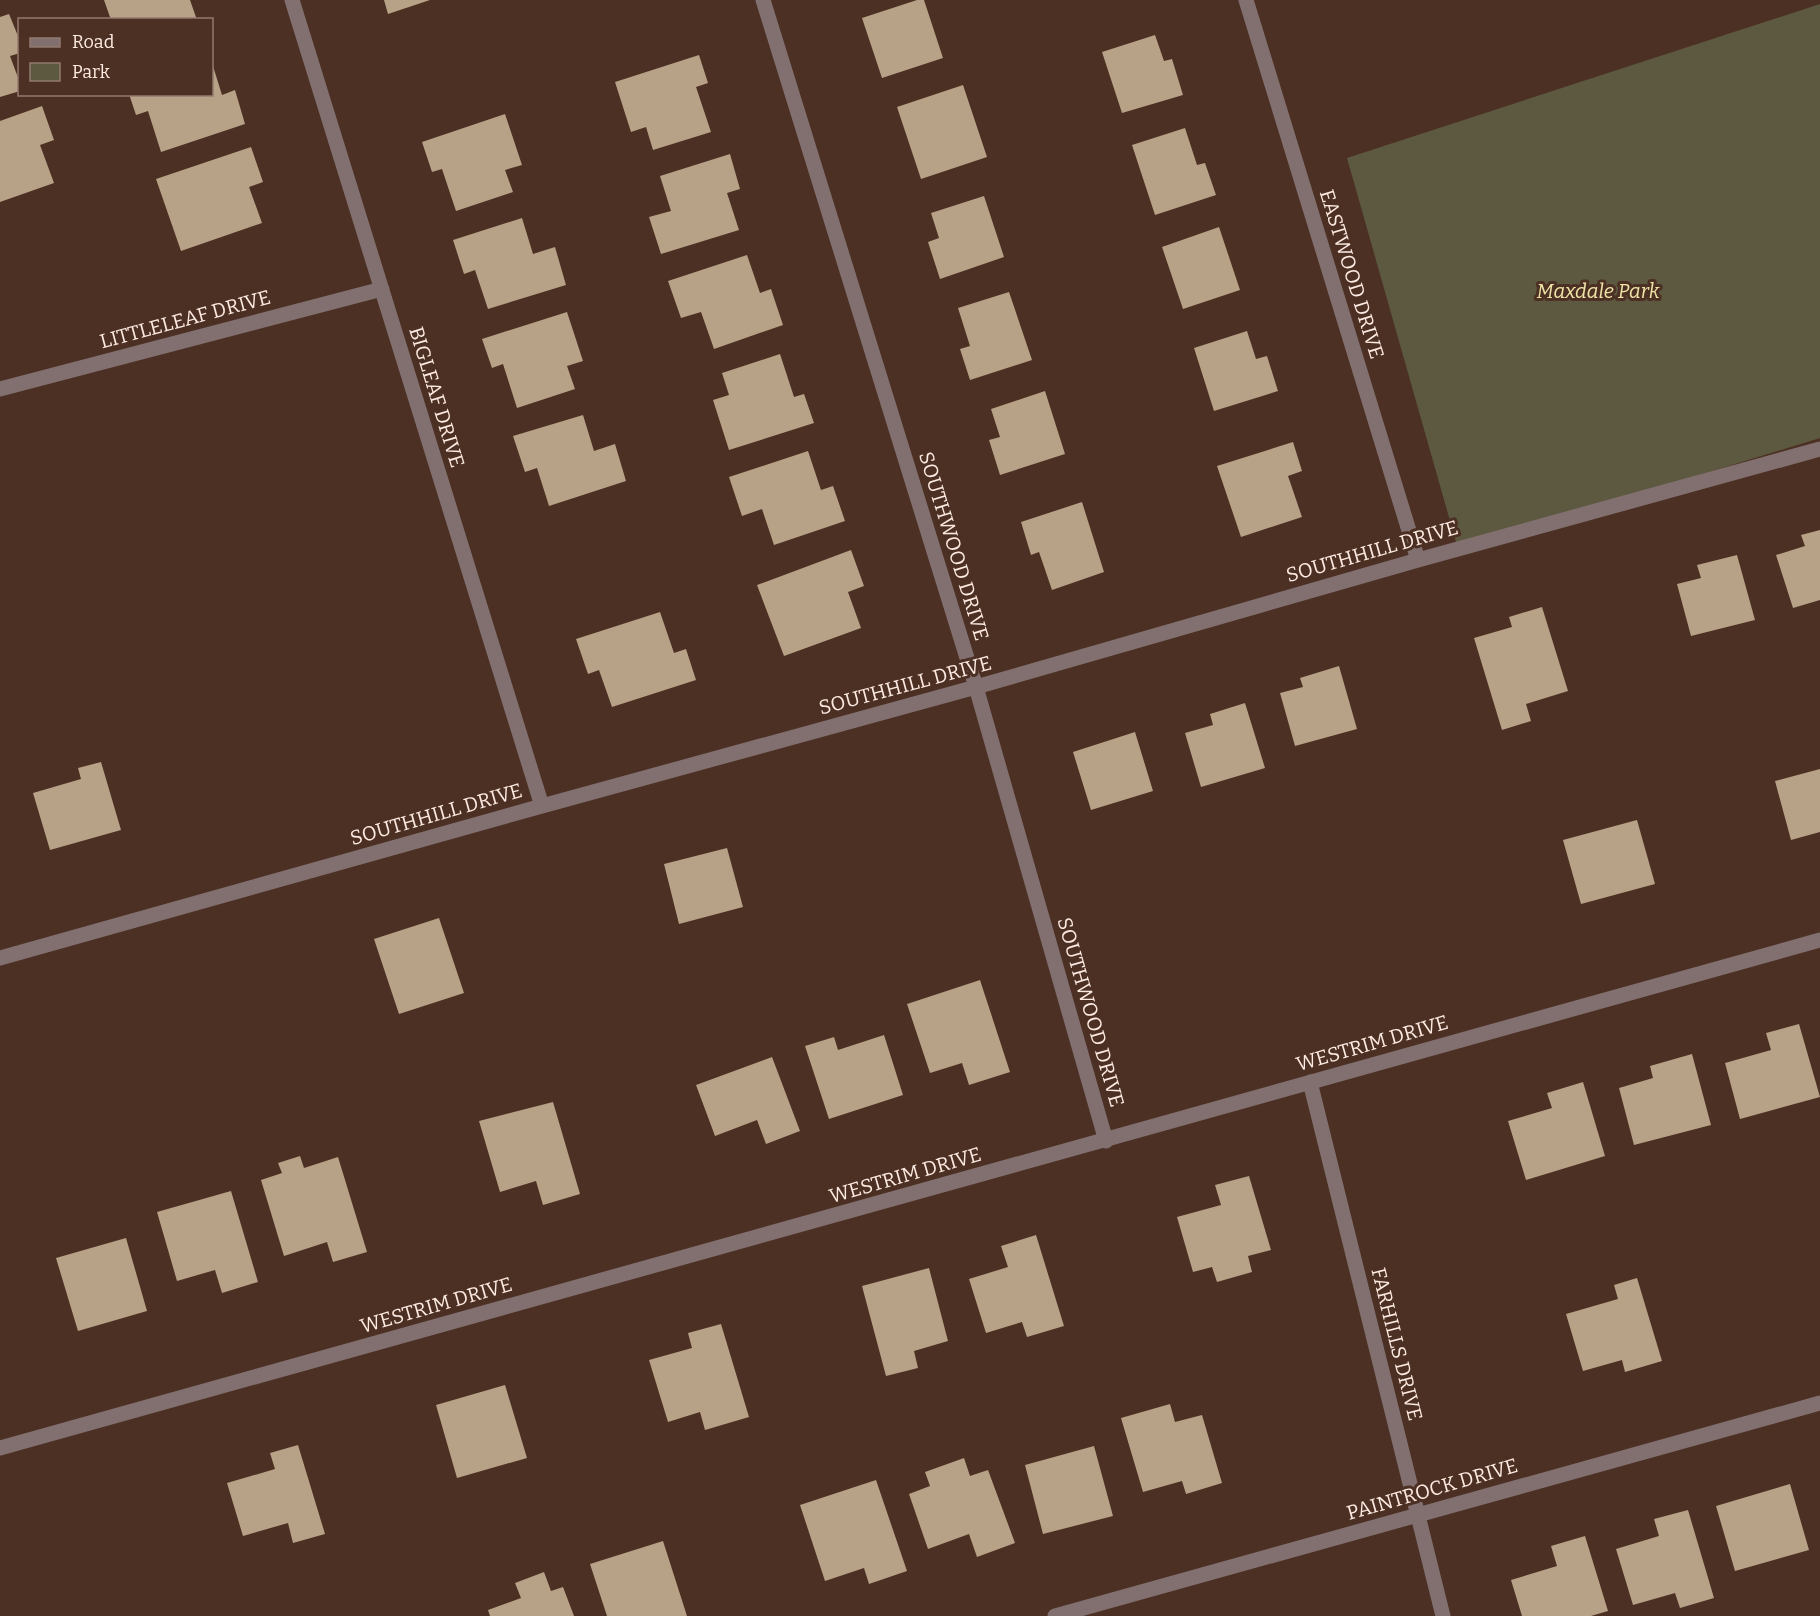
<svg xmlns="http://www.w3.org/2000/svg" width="1820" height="1616" viewBox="0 0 1820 1616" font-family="Bitter,serif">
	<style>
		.green { fill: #5d5940 }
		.building { fill: #b8a287 }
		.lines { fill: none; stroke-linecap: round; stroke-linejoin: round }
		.minor { stroke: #827071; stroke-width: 15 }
		.labels { text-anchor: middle; stroke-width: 6; stroke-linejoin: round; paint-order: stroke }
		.street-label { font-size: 20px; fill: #fdeae2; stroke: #4c3023 }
		.park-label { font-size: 20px; font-style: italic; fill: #eee4a8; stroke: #4c3023 }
	</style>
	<rect width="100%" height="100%" fill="#4c3023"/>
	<!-- green -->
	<path class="green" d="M 1820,4 L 1820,438 L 1458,549 L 1347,158 Z"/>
	<!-- building -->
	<path class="building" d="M 104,0 L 190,0 L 197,20 L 111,20 Z
		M 384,0 L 430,0 L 388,14 Z
		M 917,0 L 924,0 L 943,58 L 882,78 L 862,18 Z
		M 9,14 L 20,41 L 20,53 L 10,56 L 20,83 L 20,91 L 0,97 L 0,17 Z
		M 1155,35 L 1164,61 L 1172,59 L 1183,95 L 1122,113 L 1102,52 Z
		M 699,55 L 708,83 L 696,87 L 711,132 L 653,150 L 646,127 L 631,132 L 615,82 Z
		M 212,63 L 222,95 L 235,90 L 245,124 L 161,152 L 148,111 L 136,115 L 129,94 L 212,94 Z
		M 963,85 L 987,157 L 921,179 L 897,107 Z
		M 42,106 L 54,140 L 40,145 L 54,183 L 0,202 L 0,121 Z
		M 505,114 L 522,165 L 505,170 L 513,192 L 456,211 L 442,169 L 432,172 L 422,142 Z
		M 1185,128 L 1197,165 L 1205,163 L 1216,195 L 1155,215 L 1132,145 Z
		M 251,147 L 263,182 L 249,187 L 262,223 L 181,251 L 156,179 Z
		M 730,154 L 740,189 L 727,193 L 739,230 L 661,254 L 649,217 L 671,211 L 660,176 Z
		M 984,196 L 1004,257 L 940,279 L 928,242 L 939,238 L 931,213 Z
		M 522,218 L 533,254 L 555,247 L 566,285 L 488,309 L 475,270 L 464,274 L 453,240 Z
		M 1219,227 L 1240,290 L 1183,309 L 1162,247 Z
		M 747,255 L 760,293 L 771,289 L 783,325 L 714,349 L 701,312 L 681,318 L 668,281 Z
		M 1009,292 L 1032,360 L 970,380 L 960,349 L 970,346 L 958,308 Z
		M 567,312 L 583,361 L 567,366 L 575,389 L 517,408 L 503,364 L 492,368 L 482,339 Z
		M 1247,331 L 1256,359 L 1267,356 L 1278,391 L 1214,411 L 1194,348 Z
		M 780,354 L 794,397 L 804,394 L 814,423 L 729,450 L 713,400 L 729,395 L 722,373 Z
		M 1045,391 L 1065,454 L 1000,475 L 989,440 L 1000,437 L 991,409 Z
		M 583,415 L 594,451 L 615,444 L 626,481 L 549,506 L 537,468 L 525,472 L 513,436 Z
		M 1293,442 L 1302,471 L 1288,476 L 1302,517 L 1241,537 L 1217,466 Z
		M 808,451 L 821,490 L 833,486 L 845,521 L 774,545 L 762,509 L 742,516 L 729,477 Z
		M 1082,502 L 1104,572 L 1052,590 L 1039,552 L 1031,555 L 1021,522 Z
		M 1820,530 L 1820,600 L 1793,608 L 1776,555 L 1805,546 L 1801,535 Z
		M 851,550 L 864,586 L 848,592 L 861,628 L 784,656 L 757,585 Z
		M 1737,555 L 1755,620 L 1691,636 L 1677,584 L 1701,578 L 1697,565 Z
		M 1542,607 L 1568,691 L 1526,704 L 1531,721 L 1502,730 L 1474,638 L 1512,627 L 1509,617 Z
		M 660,612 L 674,653 L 686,649 L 696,680 L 612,707 L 599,670 L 588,674 L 576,639 Z
		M 1339,666 L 1357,729 L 1295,746 L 1280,693 L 1303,687 L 1300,678 Z
		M 1245,703 L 1265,768 L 1201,787 L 1185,733 L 1213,725 L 1210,714 Z
		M 1135,732 L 1153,791 L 1091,810 L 1073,752 Z
		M 101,762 L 121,830 L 50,850 L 33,793 L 81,779 L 78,768 Z
		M 1820,769 L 1820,832 L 1791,840 L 1775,781 Z
		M 1637,820 L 1655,884 L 1581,904 L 1563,840 Z
		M 727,848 L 743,907 L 679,924 L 664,864 Z
		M 439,918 L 464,993 L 399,1014 L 374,939 Z
		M 980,980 L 1010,1072 L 969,1085 L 962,1063 L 930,1073 L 907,1004 Z
		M 1799,1024 L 1820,1097 L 1740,1119 L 1725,1063 L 1771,1050 L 1766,1033 Z
		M 884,1035 L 903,1095 L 829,1119 L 805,1046 L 834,1037 L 838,1050 Z
		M 1692,1054 L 1711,1125 L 1634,1145 L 1619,1088 L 1653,1078 L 1650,1066 Z
		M 772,1057 L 800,1131 L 766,1144 L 757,1120 L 715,1136 L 696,1085 Z
		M 1583,1082 L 1605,1156 L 1526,1180 L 1508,1121 L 1552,1108 L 1547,1093 Z
		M 553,1102 L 580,1194 L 543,1205 L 536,1181 L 500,1192 L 479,1121 Z
		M 300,1156 L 304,1168 L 338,1157 L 367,1252 L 333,1262 L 327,1242 L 284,1256 L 261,1180 L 282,1173 L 278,1163 Z
		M 1249,1176 L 1271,1250 L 1248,1256 L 1252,1272 L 1217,1282 L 1212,1267 L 1193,1272 L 1177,1217 L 1221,1205 L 1215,1185 Z
		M 231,1191 L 258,1282 L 222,1293 L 215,1270 L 177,1281 L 157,1212 Z
		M 1036,1235 L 1064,1326 L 1027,1337 L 1022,1322 L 986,1333 L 969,1279 L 1008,1267 L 1001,1246 Z
		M 126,1238 L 147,1311 L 78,1331 L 56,1258 Z
		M 929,1268 L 948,1341 L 914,1351 L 918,1368 L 886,1376 L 862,1286 Z
		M 1637,1278 L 1662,1361 L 1625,1372 L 1622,1360 L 1583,1371 L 1566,1314 L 1618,1299 L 1614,1285 Z
		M 721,1324 L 749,1417 L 705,1430 L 700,1412 L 668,1422 L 649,1360 L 692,1348 L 688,1333 Z
		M 505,1385 L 527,1458 L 457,1478 L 436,1405 Z
		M 1170,1404 L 1175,1422 L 1202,1415 L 1222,1483 L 1186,1494 L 1182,1481 L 1143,1492 L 1121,1418 Z
		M 298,1445 L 325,1534 L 293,1543 L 288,1523 L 243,1536 L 227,1483 L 275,1469 L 270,1453 Z
		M 1094,1446 L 1113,1516 L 1043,1534 L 1025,1465 Z
		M 964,1458 L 970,1476 L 988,1470 L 1015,1543 L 977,1557 L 969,1534 L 928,1549 L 909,1494 L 930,1486 L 925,1472 Z
		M 876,1480 L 907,1571 L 869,1584 L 864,1568 L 825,1581 L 800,1505 Z
		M 1790,1484 L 1809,1550 L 1735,1571 L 1716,1506 Z
		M 1688,1510 L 1714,1598 L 1680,1608 L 1675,1593 L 1633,1605 L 1616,1549 L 1659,1536 L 1654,1519 Z
		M 1585,1536 L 1608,1611 L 1591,1616 L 1522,1616 L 1511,1580 L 1557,1566 L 1551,1546 Z
		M 663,1541 L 687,1616 L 607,1616 L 590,1564 Z
		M 544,1572 L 551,1591 L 563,1587 L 574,1616 L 490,1616 L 488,1610 L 521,1598 L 515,1583 Z"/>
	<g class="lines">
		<!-- minor -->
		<path class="minor" d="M 292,0 L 542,806
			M 763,0 L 976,687 L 1106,1141
			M 1246,0 L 1418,560
			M 0,389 L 382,289
			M 0,958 L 542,806 L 976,687 L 1418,560 L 1820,449
			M 1310,1082 L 1443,1616
			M 0,1448 L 1820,940
			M 1055,1616 L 1820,1403"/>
	</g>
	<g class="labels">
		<!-- street labels -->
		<g class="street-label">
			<text transform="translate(1352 274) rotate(73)" y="7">EASTWOOD DRIVE</text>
			<text transform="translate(185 319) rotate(-15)" y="7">LITTLELEAF DRIVE</text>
			<text transform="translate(437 397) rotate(73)" y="7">BIGLEAF DRIVE</text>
			<text transform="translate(954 546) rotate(73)" y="7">SOUTHWOOD DRIVE</text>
			<text transform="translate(1372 551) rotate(-16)" y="7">SOUTHHILL DRIVE</text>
			<text transform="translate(905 685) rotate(-15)" y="7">SOUTHHILL DRIVE</text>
			<text transform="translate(436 814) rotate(-16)" y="7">SOUTHHILL DRIVE</text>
			<text transform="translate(1091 1012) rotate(74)" y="7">SOUTHWOOD DRIVE</text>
			<text transform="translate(1372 1043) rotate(-16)" y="7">WESTRIM DRIVE</text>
			<text transform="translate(905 1175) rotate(-16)" y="7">WESTRIM DRIVE</text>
			<text transform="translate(436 1305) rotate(-16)" y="7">WESTRIM DRIVE</text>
			<text transform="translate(1397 1344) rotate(76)" y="7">FARHILLS DRIVE</text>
			<text transform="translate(1432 1489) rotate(-16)" y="7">PAINTROCK DRIVE</text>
		</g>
		<!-- park labels -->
		<g class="park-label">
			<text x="1598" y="298">Maxdale Park</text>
		</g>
	</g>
	<!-- legend -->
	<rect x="18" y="18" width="195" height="78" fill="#4c3023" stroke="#937a6f" stroke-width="1.5"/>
	<rect x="30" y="38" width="30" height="9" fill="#827071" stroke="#937a6f" stroke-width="1.5"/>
	<text x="72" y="48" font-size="18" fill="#fdeae2">Road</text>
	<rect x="30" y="63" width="30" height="18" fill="#5d5940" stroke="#937a6f" stroke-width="1.5"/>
	<text x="72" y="78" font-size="18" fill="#fdeae2">Park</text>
</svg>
